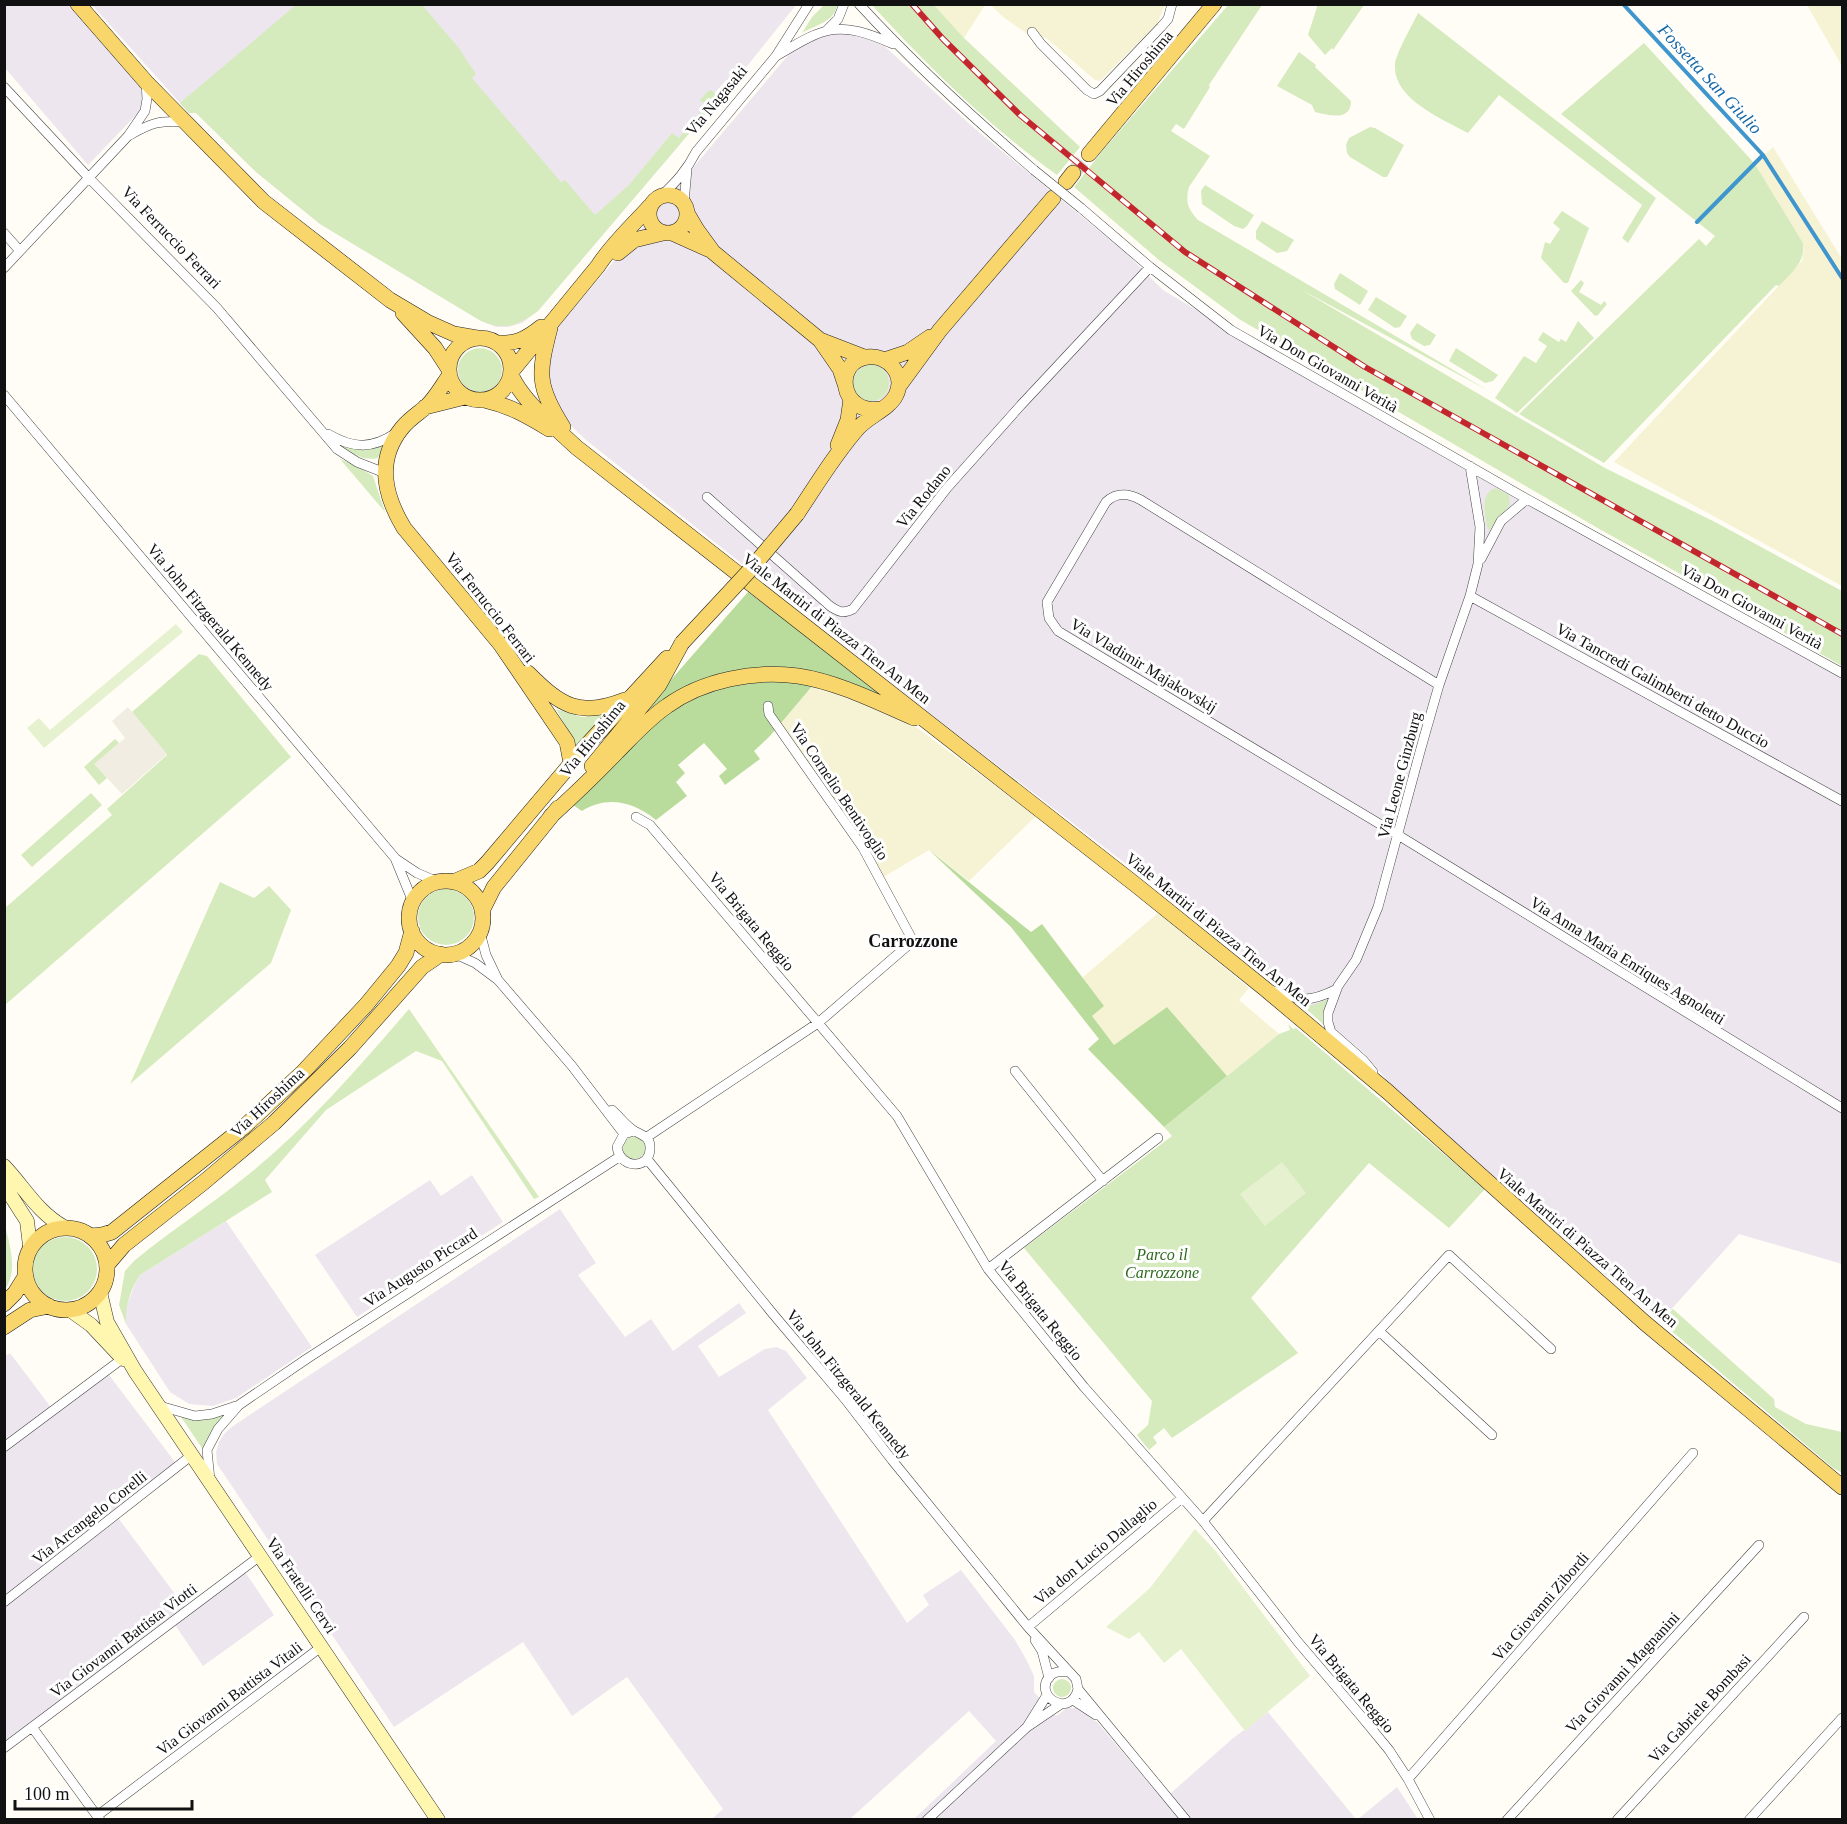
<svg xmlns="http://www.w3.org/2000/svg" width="1847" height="1824" viewBox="0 0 1847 1824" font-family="Georgia,serif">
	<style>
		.industrial { fill: #eee6ef }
		.farmland { fill: #f6f3d4 }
		.green { fill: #d5ebbd }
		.forest { fill: #b9dc9c }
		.pitch { fill: #e6f2cf }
		.plaza { fill: #f1ede2 }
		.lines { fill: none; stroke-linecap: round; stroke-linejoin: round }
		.stream { stroke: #3f96cf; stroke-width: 4 }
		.primary-tunnel { stroke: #dbdad3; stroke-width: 15; stroke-dasharray: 15 8; stroke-linecap: butt }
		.street-casing { stroke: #444; stroke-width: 10 }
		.secondary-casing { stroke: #333; stroke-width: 15 }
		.primary-casing { stroke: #222; stroke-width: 16 }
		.street { stroke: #fff; stroke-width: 9 }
		.secondary { stroke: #fff6b0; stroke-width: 14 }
		.primary { stroke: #f9d66b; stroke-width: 15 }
		.rail-casing { stroke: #c4262e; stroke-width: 6 }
		.rail { stroke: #fff; stroke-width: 4; stroke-dasharray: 11; stroke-linecap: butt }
		.street-bridge-casing { stroke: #444; stroke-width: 10; stroke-linecap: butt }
		.primary-bridge-casing { stroke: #222; stroke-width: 16; stroke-linecap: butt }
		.street-bridge { stroke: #fff; stroke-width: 9 }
		.primary-bridge { stroke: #f9d66b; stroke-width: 15 }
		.labels { text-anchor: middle; stroke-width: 6; stroke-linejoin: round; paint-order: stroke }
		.street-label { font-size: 16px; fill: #111; stroke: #fff }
		.park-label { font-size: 16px; font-style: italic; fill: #2f6b1f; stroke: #fff }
		.water-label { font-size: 18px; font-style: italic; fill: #1768a6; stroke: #fff }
		.neighbourhood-label { font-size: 18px; font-weight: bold; fill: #111; stroke: #fff }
	</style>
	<rect width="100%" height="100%" fill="#fffdf5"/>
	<!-- industrial -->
	<path class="industrial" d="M 4,5 L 72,5 L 138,80 L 144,98 L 140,111 L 88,165 L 5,68 Z
		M 92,5 L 796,5 L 736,80 L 726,80 L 715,93 L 715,103 L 538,311 L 522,323 L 508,327 L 496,327 L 481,321 L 320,224 L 256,172 L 196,113 L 189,113 Z
		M 842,33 L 859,34 L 880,42 L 974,128 L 1125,252 L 1163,290 L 1436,453 L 1842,678 L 1842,1264 L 1739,1234 L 1660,1322 L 1399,1095 L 1366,1055 L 1340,1033 L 1262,973 L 1143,877 L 954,732 L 586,440 L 566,421 L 554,402 L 545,365 L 550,343 L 559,326 L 790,53 L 808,41 L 823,35 Z
		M 472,1175 L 503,1222 L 357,1317 L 315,1255 L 430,1180 L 441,1196 Z
		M 560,1209 L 596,1263 L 578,1275 L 625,1337 L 651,1319 L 673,1351 L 739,1303 L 746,1313 L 698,1346 L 719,1377 L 765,1349 L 776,1347 L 786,1351 L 807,1378 L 768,1410 L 907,1623 L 929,1605 L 923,1595 L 961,1570 L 1015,1640 L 1026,1659 L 1034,1676 L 1034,1692 L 1056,1716 L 1067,1708 L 1076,1708 L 1087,1714 L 1097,1722 L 1163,1800 L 1232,1739 L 1268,1712 L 1356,1819 L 914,1819 L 996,1741 L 969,1711 L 850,1819 L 712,1819 L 723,1809 L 627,1677 L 572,1716 L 523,1642 L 394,1727 L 217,1464 L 216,1452 L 219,1442 L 224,1434 L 233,1426 Z
		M 226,1221 L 312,1347 L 236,1398 L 213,1406 L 189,1404 L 170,1392 L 126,1324 L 125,1310 L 135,1284 L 140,1275 Z
		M 10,1353 L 53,1410 L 106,1371 L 178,1466 L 116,1515 L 187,1610 L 243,1569 L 274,1615 L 203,1666 L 173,1622 L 5,1748 L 4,1357 Z
		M 1397,1787 L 1418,1819 L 1358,1819 Z"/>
	<!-- farmland -->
	<path class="farmland" d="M 934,5 L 985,5 L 964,38 Z
		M 991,5 L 1165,5 L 1157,24 L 1100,81 L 1095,80 L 1045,37 L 1041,44 L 1002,16 Z
		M 1807,5 L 1842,5 L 1842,66 Z
		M 1773,147 L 1842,259 L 1842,586 L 1614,462 L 1802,261 L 1804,249 L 1803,243 L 1755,164 Z
		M 813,685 L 860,700 L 894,715 L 916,727 L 1036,816 L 969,881 L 929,850 L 880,879 L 778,726 Z
		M 1158,913 L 1249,988 L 1239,1000 L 1279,1034 L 1227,1076 L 1167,1007 L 1114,1045 L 1091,1016 L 1083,977 Z"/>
	<!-- green -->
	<path class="green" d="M 297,4 L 422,5 L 458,47 L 476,74 L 472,78 L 561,182 L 565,180 L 595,215 L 629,185 L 672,133 L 679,138 L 706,105 L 700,100 L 708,91 L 711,90 L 715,93 L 715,103 L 538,311 C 517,326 506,331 481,321 L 320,224 L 256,172 L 196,113 L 189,113 L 180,103 Z
		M 1229,4 L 1262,5 L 1209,85 L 1210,87 L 1184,129 L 1176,124 L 1171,131 L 1210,156 L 1189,187 C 1185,202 1188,209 1198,220 L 1489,391 L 1300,289 L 1605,468 L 1715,522 L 1842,591 L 1842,666 L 1729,601 L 1601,530 L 1239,319 L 1159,260 L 1074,187 L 1104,149 Z
		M 1318,4 L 1364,5 L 1333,50 L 1332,48 L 1325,55 L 1308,35 Z
		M 824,5 L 837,5 C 835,22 815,25 802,33 L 812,17 Z
		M 872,5 L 934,5 L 964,38 L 1080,147 L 1057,175 C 990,127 927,66 872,5 Z
		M 1418,13 L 1656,198 L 1628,243 L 1622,238 L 1642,205 L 1499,95 L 1468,133 C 1443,119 1392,99 1395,64 C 1396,53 1413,24 1418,13 Z
		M 1644,43 L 1755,164 L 1803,243 C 1806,262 1791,273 1779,286 L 1776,285 L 1604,463 L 1519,414 L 1699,239 L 1706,246 L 1715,236 L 1561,114 Z
		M 1299,52 L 1316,65 L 1315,67 L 1351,101 C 1351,122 1328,115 1315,112 L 1312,105 L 1277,86 Z
		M 1370,127 L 1375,128 L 1404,145 L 1387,177 L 1383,177 L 1350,157 L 1347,153 L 1346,145 L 1349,138 Z
		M 1205,185 L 1254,215 L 1247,226 L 1243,229 L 1234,226 L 1202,204 L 1201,191 Z
		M 1562,211 L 1589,228 L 1568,283 L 1564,283 L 1541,258 L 1545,242 L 1550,244 L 1560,229 L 1553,223 Z
		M 1262,221 L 1294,240 L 1287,251 L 1277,253 L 1256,239 L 1256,231 Z
		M 1340,273 L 1368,291 L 1360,305 L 1335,289 L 1334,284 Z
		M 1581,280 L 1584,283 L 1579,292 L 1601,305 L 1604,301 L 1607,304 L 1598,315 L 1595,316 L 1571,291 Z
		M 1376,297 L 1407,316 L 1400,327 L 1395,328 L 1368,310 Z
		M 1578,321 L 1594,338 L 1517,413 L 1495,398 L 1524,356 L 1536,363 L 1547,346 L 1538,340 L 1543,332 L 1559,342 L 1561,339 L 1566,342 Z
		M 1417,323 L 1436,335 L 1430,345 L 1424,346 L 1412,339 L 1410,333 Z
		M 1456,348 L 1498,375 L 1493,381 L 1485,383 L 1449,361 Z
		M458 370a22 22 0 1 1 44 0a22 22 0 1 1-44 0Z
		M853 383a18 18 0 1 1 36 0a18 18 0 1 1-36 0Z
		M 336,442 L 368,449 L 384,445 L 378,458 C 362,462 347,451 336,442 Z
		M 340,459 L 357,466 L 373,476 L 385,512 Z
		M 1496,488 L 1509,495 L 1510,505 L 1488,531 C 1486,517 1478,493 1496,488 Z
		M 199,654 L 207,656 L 291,757 L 5,1005 L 5,908 L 112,815 L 107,809 L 167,755 L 132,712 Z
		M 556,709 L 581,717 L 608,715 L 574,755 L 573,745 L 568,730 Z
		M 115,739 L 119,743 L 95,764 L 107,778 L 99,785 L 84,767 Z
		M 91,793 L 102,805 L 32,867 L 21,855 Z
		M 220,882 L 254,898 L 269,886 L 291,910 L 271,963 L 130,1084 Z
		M418 917a28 28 0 1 1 56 0a28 28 0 1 1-56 0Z
		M 1328,999 L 1323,1012 L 1324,1025 L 1301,1004 L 1313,1005 Z
		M 409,1009 L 539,1197 L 534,1199 L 442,1061 L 416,1051 L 326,1110 L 265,1180 L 272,1192 L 140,1275 C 130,1290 125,1307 126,1324 L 119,1305 L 125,1271 L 134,1261 C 170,1231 208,1207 244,1178 C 306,1129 358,1068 409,1009 Z
		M 1288,1024 L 1293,1029 L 1296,1028 L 1485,1189 L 1449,1228 L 1369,1163 L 1251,1298 L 1298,1353 L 1172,1438 L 1164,1428 L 1153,1437 L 1157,1443 L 1149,1450 L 1137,1435 L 1148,1425 L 1152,1401 L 1024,1248 L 1172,1136 L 1164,1127 L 1279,1034 L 1290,1030 Z
		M623 1148a11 11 0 1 1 22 0a11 11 0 1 1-22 0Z
		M 5,1226 C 10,1245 18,1272 5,1289 Z
		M33 1269a32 32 0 1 1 64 0a32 32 0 1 1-64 0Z
		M 1673,1309 L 1774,1399 L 1775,1407 L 1806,1424 L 1842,1432 L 1842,1473 L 1833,1468 L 1661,1322 Z
		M 239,1405 L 218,1429 L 208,1457 L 177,1411 L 195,1416 Z
		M1053 1688a9 9 0 1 1 18 0a9 9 0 1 1-18 0Z"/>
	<!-- forest -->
	<path class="forest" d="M 748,592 L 896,704 L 838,681 L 727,674 L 690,684 L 640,715 Z
		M 757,680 L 793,680 L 813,685 L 770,736 L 754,751 L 760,759 L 725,785 L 719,776 L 727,769 L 704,743 L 678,765 L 685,773 L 676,782 L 687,796 L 656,820 C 634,802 607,795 582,811 L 573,805 C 614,764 653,713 707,691 C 723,685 741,683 757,680 Z
		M 929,850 L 1031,932 L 1042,924 L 1104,1006 L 1092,1016 L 1114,1045 L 1167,1007 L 1227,1076 L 1164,1127 L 1088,1049 L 1099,1039 L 1011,927 Z"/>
	<!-- pitch -->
	<path class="pitch" d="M 176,624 L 183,632 L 44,748 L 27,728 L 39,718 L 50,730 Z
		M 1282,1162 L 1306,1193 L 1265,1226 L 1240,1194 Z
		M 1195,1529 L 1214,1549 L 1310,1676 L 1245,1731 L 1181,1649 L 1164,1663 L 1139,1632 L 1129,1639 L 1106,1627 L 1150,1588 Z"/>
	<!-- plaza -->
	<path class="plaza" d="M 128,707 L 167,754 L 122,794 L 94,764 L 125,738 L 112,721 Z"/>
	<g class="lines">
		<!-- stream -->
		<path class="stream" d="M 1623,4 L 1763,155 L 1842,278
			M 1697,222 L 1763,155"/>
		<!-- primary-tunnel -->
		<path class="primary-tunnel" d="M 1073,173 L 1089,154"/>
		<!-- street casing -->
		<g class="street-casing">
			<path id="street" d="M 859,4 C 915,65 972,117 1034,170
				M 827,30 L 838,19 L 844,4
				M 1032,32 L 1041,44 L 1087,90 L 1094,94 L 1100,91 L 1161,27 L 1168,19 L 1172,4
				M 778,55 C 826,26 839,20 893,44
				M 4,87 L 89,178 L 217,308 L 337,449 L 357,462 L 385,473
				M 130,135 C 151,123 160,120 184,122
				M 661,196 C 676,182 687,170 696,152 L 776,56 L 809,4
				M 684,203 L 687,169
				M 1081,208 L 1150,267 L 1231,330 L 1527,499 L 1842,673
				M 4,233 L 20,251
				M 4,268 L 128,136 L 145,111 L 147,99 L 146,82
				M 4,395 L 395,858 L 413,902
				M 328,434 C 352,448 371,450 396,433
				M 707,497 L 830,606 C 839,612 843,614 853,609 L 947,488 L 1021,405 L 1150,267
				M 1481,559 L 1501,521 L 1527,499
				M 1470,596 L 1842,801
				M 1439,685 L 1141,500 C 1128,493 1117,492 1106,502 L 1047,602 L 1049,618 L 1058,631 L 1398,835 L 1842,1108
				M 636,817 L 650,825 L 897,1116 L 988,1269 L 1084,1387 L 1203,1521 L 1298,1642 L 1361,1716 L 1389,1750 L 1408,1779 L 1430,1820
				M 396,859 L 417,873 L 438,882
				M 480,932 L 486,955 L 497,978
				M 455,954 L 475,963 L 498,980 L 572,1066 L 624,1134
				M 1271,990 C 1300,1000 1307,1004 1337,989
				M 1015,1071 L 1103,1181
				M 1373,1072 L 1363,1060 L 1331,1032 L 1328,1022 L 1328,1013 L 1338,986 L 1356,960 L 1378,907 L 1421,748 L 1439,685 L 1470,596 L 1478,564 L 1480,527 L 1470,466
				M 612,1110 C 619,1116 625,1125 633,1130 C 641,1135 651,1136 650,1149 C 649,1170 620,1169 617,1147 L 624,1134 L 634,1131
				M 647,1137 L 818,1023 L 913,941 L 863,848 L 769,714 L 768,706
				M 647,1159 L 773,1314 L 845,1399 L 892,1460 L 1028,1627 L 1076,1679 L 1078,1689 L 1186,1820
				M 988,1269 L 1158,1138
				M 1379,1331 L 1492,1435
				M 160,1406 L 195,1416 L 212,1414 L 236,1406
				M 4,1447 L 122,1359
				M 210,1480 L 207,1450 L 218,1429 L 239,1405 L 308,1358 L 619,1157
				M 1203,1521 L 1449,1255 L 1551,1349
				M 4,1602 L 192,1455
				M 1028,1627 L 1182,1498
				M 1035,1640 L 1042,1651 L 1049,1678
				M 1068,1672 C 1061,1671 1055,1671 1050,1676 C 1032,1695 1070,1720 1078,1689
				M 1047,1695 L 1027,1727 L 1061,1704
				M 1073,1700 L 1096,1715
				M 32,1727 L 100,1820
				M 4,1748 L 260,1556
				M 1408,1779 L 1693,1453
				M 97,1816 L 321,1647
				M 927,1820 L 1027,1727
				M 1507,1820 L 1759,1545
				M 1617,1820 L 1804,1617
				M 1749,1820 L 1842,1718"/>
		</g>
		<!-- secondary casing -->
		<g class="secondary-casing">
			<path id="secondary" d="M 4,1166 C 25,1188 37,1212 64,1227
				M 4,1185 L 27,1221 L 30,1246
				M 100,1292 L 107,1322 L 135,1371 L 438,1820
				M 70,1310 L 91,1325 L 123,1359"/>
		</g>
		<!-- primary casing -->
		<g class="primary-casing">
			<path id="primary" d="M 78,4 L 146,82 L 264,202 L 390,300 L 427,322 L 454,334 L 477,338
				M 1089,154 L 1214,4
				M 1066,182 L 1073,173
				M649 214a19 19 0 1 1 38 0a19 19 0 1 1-38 0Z
				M 687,213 L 697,230 L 713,252 L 820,340 L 864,357
				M 672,233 L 710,250
				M 618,253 L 634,240 L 663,233
				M 403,313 L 435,348 L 448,368
				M 550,328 C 538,374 537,386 563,427
				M449 369a31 31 0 1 1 62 0a31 31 0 1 1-62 0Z
				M 820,340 L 840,369 L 845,384
				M 497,343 C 516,344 526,339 541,327
				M 884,360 L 908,352 L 930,337
				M 512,371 L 598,266 C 612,244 632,226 650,206
				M 511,375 C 525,404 553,425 576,447 L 1136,885 L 1264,988 L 1388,1092 L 1645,1323 L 1842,1487
				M 449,376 C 442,386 436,397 427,406 C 419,413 409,419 402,428 C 376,460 384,495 404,528 L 501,645 L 567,742 L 571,763
				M 899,386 L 940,330 L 1053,198
				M 484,400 C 510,406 526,415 549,429
				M 425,407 L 465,397
				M 838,445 L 848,420 L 851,399
				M 797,514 C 817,484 835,454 858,428 C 869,416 890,408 896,395 C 906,375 888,354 867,357 C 833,362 840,415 880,409
				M 528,673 C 561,706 579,718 625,700
				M 592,766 L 659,685 L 682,643
				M 551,816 C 574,795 596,774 617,752 C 633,736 648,719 667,706 C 703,680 755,670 798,676 C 838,682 877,702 914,718
				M409 918a37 37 0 1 1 74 0a37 37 0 1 1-74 0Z
				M 453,882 L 479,871 L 487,863 L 586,746 L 667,658
				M 482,911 L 494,887 L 558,808
				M25 1269a41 41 0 1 1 82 0a41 41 0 1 1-82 0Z
				M 90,1236 L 102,1235 L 112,1232 L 244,1127 L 304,1071 L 366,1005 L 398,966 L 406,953 L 412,931
				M 107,1265 L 124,1245 L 204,1182 L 274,1123 L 350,1048 L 422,967 L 441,954
				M 4,1304 L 15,1293 L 25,1277
				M 4,1327 L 30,1310 L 49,1306"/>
		</g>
		<!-- street -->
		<use href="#street" class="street"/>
		<!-- secondary -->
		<use href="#secondary" class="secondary"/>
		<!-- primary -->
		<use href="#primary" class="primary"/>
		<!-- rail casing -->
		<g class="rail-casing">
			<path id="rail" d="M 912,4 L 943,39 L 1020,115 L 1185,252 L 1365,367 L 1842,634"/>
		</g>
		<!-- rail -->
		<use href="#rail" class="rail"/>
		<!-- street-bridge casing -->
		<g class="street-bridge-casing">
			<path id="street-bridge" d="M 1034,170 L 1081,208"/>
		</g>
		<!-- primary-bridge casing -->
		<g class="primary-bridge-casing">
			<path id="primary-bridge" d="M 682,643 L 750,570 L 797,514"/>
		</g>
		<!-- street-bridge -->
		<use href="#street-bridge" class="street-bridge"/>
		<!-- primary-bridge -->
		<use href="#primary-bridge" class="primary-bridge"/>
	</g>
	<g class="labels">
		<!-- street labels -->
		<g class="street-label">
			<text transform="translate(1139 68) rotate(-50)" y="6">Via Hiroshima</text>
			<text transform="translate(716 100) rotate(-50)" y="6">Via Nagasaki</text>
			<text transform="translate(172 237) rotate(46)" y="6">Via Ferruccio Ferrari</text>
			<text transform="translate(1328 368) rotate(30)" y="6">Via Don Giovanni Verità</text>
			<text transform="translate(923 496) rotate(-51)" y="6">Via Rodano</text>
			<text transform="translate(1752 606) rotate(29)" y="6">Via Don Giovanni Verità</text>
			<text transform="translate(491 607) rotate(52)" y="6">Via Ferruccio Ferrari</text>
			<text transform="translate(211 617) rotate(50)" y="6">Via John Fitzgerald Kennedy</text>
			<text transform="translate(837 628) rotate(38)" y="6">Viale Martiri di Piazza Tien An Men</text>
			<text transform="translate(1144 665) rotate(31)" y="6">Via Vladimir Majakovskij</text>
			<text transform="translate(1663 685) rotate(29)" y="6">Via Tancredi Galimberti detto Duccio</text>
			<text transform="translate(592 738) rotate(-51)" y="6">Via Hiroshima</text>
			<text transform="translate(1399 775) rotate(-75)" y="6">Via Leone Ginzburg</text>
			<text transform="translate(840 791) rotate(56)" y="6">Via Cornelio Bentivoglio</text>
			<text transform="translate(752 921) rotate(50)" y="6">Via Brigata Reggio</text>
			<text transform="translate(1219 929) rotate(39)" y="6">Viale Martiri di Piazza Tien An Men</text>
			<text transform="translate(1628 960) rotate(32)" y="6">Via Anna Maria Enriques Agnoletti</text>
			<text transform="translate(267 1102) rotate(-43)" y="6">Via Hiroshima</text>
			<text transform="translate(1588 1247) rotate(41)" y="6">Viale Martiri di Piazza Tien An Men</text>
			<text transform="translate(420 1267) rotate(-33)" y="6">Via Augusto Piccard</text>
			<text transform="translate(1041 1310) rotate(51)" y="6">Via Brigata Reggio</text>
			<text transform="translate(849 1384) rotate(51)" y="6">Via John Fitzgerald Kennedy</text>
			<text transform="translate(89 1517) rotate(-38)" y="6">Via Arcangelo Corelli</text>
			<text transform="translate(1095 1551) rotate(-40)" y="6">Via don Lucio Dallaglio</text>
			<text transform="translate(302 1585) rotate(56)" y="6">Via Fratelli Cervi</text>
			<text transform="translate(1540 1606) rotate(-49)" y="6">Via Giovanni Zibordi</text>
			<text transform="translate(123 1640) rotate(-37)" y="6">Via Giovanni Battista Viotti</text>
			<text transform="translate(1622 1672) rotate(-47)" y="6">Via Giovanni Magnanini</text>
			<text transform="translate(1352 1683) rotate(50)" y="6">Via Brigata Reggio</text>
			<text transform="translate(229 1698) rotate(-37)" y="6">Via Giovanni Battista Vitali</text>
			<text transform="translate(1699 1708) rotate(-47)" y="6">Via Gabriele Bombasi</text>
		</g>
		<!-- park labels -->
		<g class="park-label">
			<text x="1162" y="1260">Parco il<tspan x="1162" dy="18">Carrozzone</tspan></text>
		</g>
		<!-- water labels -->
		<g class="water-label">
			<text transform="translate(1710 79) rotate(47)" y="6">Fossetta San Giulio</text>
		</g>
		<!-- neighbourhood labels -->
		<g class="neighbourhood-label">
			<text x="913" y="947">Carrozzone</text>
		</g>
	</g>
	<!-- border -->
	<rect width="1847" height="1824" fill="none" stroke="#111111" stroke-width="12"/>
	<!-- scale -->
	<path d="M15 1800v9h177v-9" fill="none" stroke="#111111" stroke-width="3"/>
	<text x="24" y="1800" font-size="18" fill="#111111" stroke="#ffffff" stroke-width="4.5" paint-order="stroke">100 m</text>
</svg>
